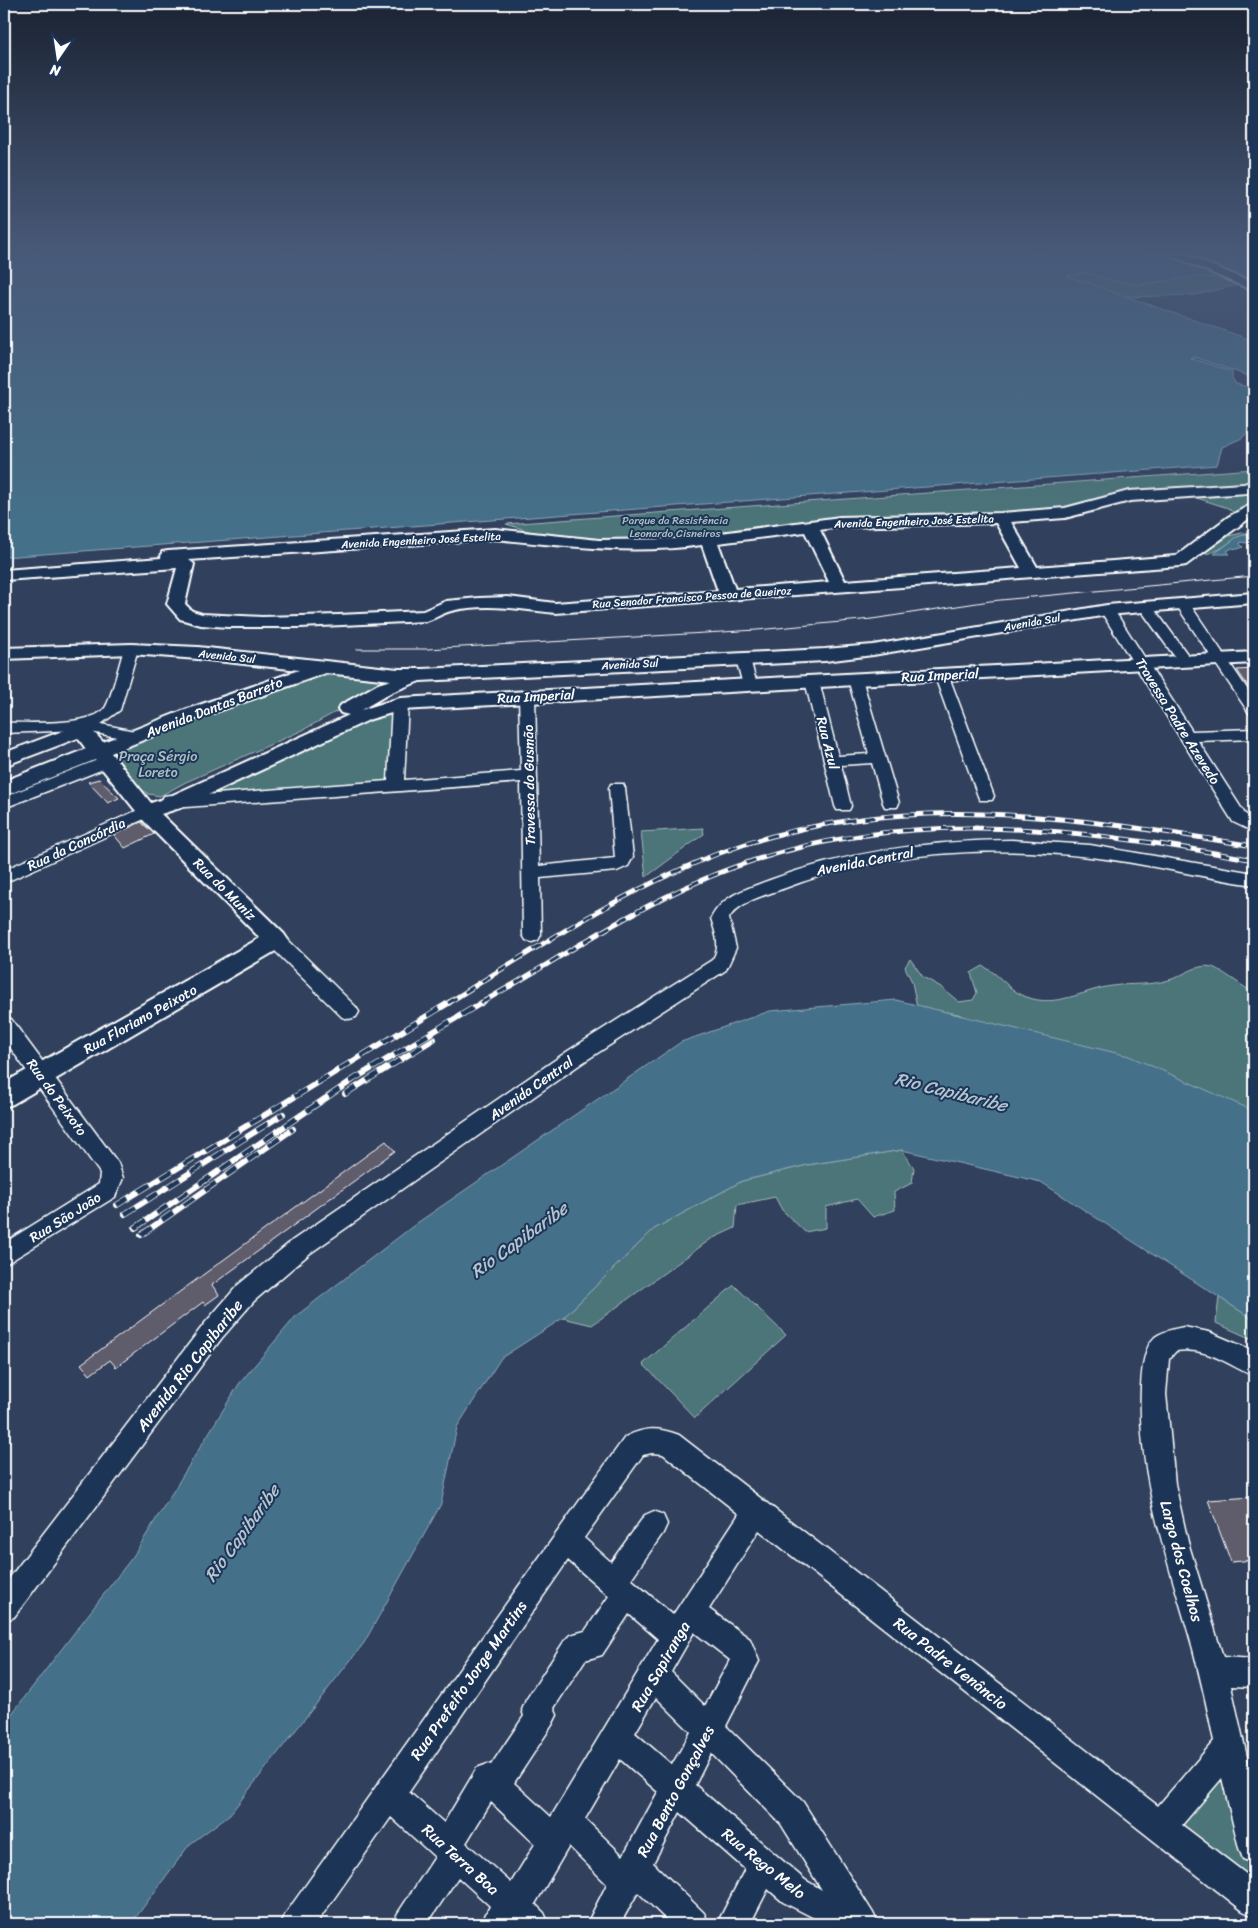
<svg xmlns="http://www.w3.org/2000/svg" width="1258" height="1928" viewBox="0 0 1258 1928" font-family="Sriracha,sans-serif">
	<style>
		.green { fill: #4b7479; stroke: #a5babc }
		.water { fill: #446f89; stroke: #8fa9b8 }
		.building { fill: #5f5b6c; stroke: #fff }
		.lines { fill: none; stroke-linecap: round; stroke-linejoin: round }
		.minor-casing { stroke: #fff; stroke-width: 3 }
		.major-casing { stroke: #fff; stroke-width: 4 }
		.minor { fill: #1d3557; fill-rule: evenodd }
		.major { fill: #1d3557; fill-rule: evenodd }
		.tram { stroke: #fff; stroke-width: 1 }
		.rail-far1-casing { stroke: #fff; stroke-width: 5 }
		.rail-casing { stroke: #fff; stroke-width: 6 }
		.rail-far1 { stroke: #1d3557; stroke-width: 3; stroke-dasharray: 10; stroke-linecap: butt }
		.rail { stroke: #1d3557; stroke-width: 4.5; stroke-dasharray: 13; stroke-linecap: butt }
		.labels { text-anchor: middle; stroke-width: 4; stroke-linejoin: round; paint-order: stroke }
		.far-park-label { font-size: 11px; fill: #aec0c3; stroke: #1d3557 }
		.far-street-label { font-size: 11px; fill: #fff; stroke: #1d3557 }
		.street-label { font-size: 14px; fill: #fff; stroke: #1d3557 }
		.park-label { font-size: 14px; fill: #aec0c3; stroke: #1d3557 }
		.near-street-label { font-size: 16px; fill: #fff; stroke: #1d3557 }
		.near-water-label { font-size: 18px; font-style: italic; fill: #b4c5d0; stroke: #1d3557 }
	</style>
	<rect width="100%" height="100%" fill="#31405d"/>
	<filter id="ink" filterUnits="userSpaceOnUse"><feTurbulence type="fractalNoise" baseFrequency=".02" numOctaves="2"/><feDisplacementMap in="SourceGraphic" scale="10" xChannelSelector="R" yChannelSelector="G"/><feConvolveMatrix kernelMatrix="1 2 1 2 8 2 1 2 1" color-interpolation-filters="sRGB"/></filter>
	<g filter="url(#ink)">
		<!-- green -->
		<path class="green" d="M 1254,255 L 1254,281 L 1195,295 L 1127,297 L 1066,276 L 1084,272 Z
			M 1254,469 L 1254,481 L 1227,487 L 1097,501 L 1049,510 L 954,516 L 823,519 L 741,534 L 675,541 L 558,540 L 506,524 Z
			M 1254,490 L 1254,502 L 1236,515 L 1228,508 L 1194,497 Z
			M 1242,533 L 1254,533 L 1254,536 C 1229,534 1226,553 1202,554 L 1229,536 Z
			M 337,674 L 393,680 L 303,730 L 186,782 L 160,796 L 148,794 L 140,788 L 126,772 L 114,752 C 186,722 259,685 337,674 Z
			M 386,713 L 392,715 L 390,780 L 385,783 L 203,799 L 198,795 L 367,717 Z
			M 703,828 L 704,834 L 646,877 L 641,832 Z
			M 910,959 L 923,977 L 941,987 L 959,1002 L 973,1000 L 977,993 L 971,973 L 983,966 C 1003,976 1010,994 1033,999 C 1060,1006 1087,989 1112,986 C 1131,983 1150,986 1169,980 C 1183,976 1197,963 1212,967 C 1218,968 1245,988 1254,993 L 1254,1121 L 1002,1033 L 958,1014 L 917,1007 L 912,982 L 905,967 Z
			M 902,1150 L 914,1168 L 912,1183 L 894,1192 L 895,1210 L 873,1217 L 857,1199 L 826,1207 L 826,1228 L 805,1232 L 782,1210 L 775,1197 L 737,1205 L 735,1228 L 711,1239 L 592,1325 L 563,1318 L 654,1229 L 742,1181 L 807,1165 Z
			M 734,1285 L 786,1335 L 695,1418 L 643,1364 Z
			M 1219,1297 L 1254,1320 L 1254,1340 L 1216,1323 Z
			M 1224,1756 C 1244,1797 1258,1857 1254,1902 L 1166,1832 Z"/>
		<!-- water -->
		<path class="water" d="M 4,254 L 1254,254 L 1254,277 L 1223,279 L 1198,276 L 1138,285 L 1113,281 L 1084,272 L 1067,276 L 1254,341 L 1254,378 L 1194,357 L 1190,358 L 1232,372 L 1232,378 L 1236,384 L 1254,389 L 1254,426 L 1242,438 L 1222,447 L 1217,465 L 4,557 Z
			M 1244,535 L 1254,536 L 1254,544 L 1241,542 L 1240,544 L 1243,547 L 1238,549 L 1232,548 L 1227,551 L 1230,554 L 1214,554 L 1237,537 Z
			M 896,1000 L 1129,1056 L 1254,1111 L 1254,1320 L 1041,1182 L 902,1150 L 807,1165 L 742,1181 L 654,1229 L 563,1318 L 501,1358 L 457,1427 L 441,1504 L 364,1643 L 230,1814 L 189,1845 L 131,1924 L 4,1924 L 4,1724 L 134,1555 L 239,1384 L 296,1316 L 417,1223 L 681,1042 L 770,1011 Z"/>
		<!-- building -->
		<path class="building" d="M 1254,669 L 1254,695 L 1237,670 Z
			M 99,779 L 119,798 L 108,803 L 88,782 Z
			M 141,822 L 154,834 L 125,848 L 114,835 Z
			M 386,1141 L 395,1151 L 212,1285 L 219,1295 L 205,1305 L 203,1302 L 116,1367 L 110,1360 L 90,1375 L 81,1364 Z
			M 1253,1497 L 1254,1560 L 1231,1562 L 1208,1500 Z"/>
		<g class="lines">
			<!-- minor casing -->
			<g class="minor-casing">
				<path id="minor" d="M 1182,599 L 1187,600 L 1254,699 L 1254,715 L 1249,713 L 1175,603 Z
					M 1145,602 L 1150,603 L 1190,658 L 1192,661 L 1190,664 L 1180,664 L 1138,606 Z
					M 1107,606 L 1114,610 L 1192,731 L 1254,729 L 1254,739 L 1198,741 L 1245,814 L 1254,819 L 1254,832 L 1233,822 L 1100,610 Z
					M 131,645 L 138,649 L 120,710 L 101,724 L 144,733 L 146,736 L 144,739 L 138,741 L 80,730 L 4,733 L 4,723 C 27,722 91,727 105,708 C 111,700 120,661 124,649 Z
					M 743,655 L 750,659 L 757,685 L 755,688 L 750,689 L 743,685 L 736,659 Z
					M 941,670 L 948,674 L 994,796 L 992,800 L 980,800 L 978,796 L 934,674 Z
					M 855,675 L 862,679 L 899,803 L 897,807 L 885,807 L 883,803 L 872,763 L 841,765 L 851,806 L 849,810 L 837,810 L 835,806 L 805,681 L 812,677 L 819,681 L 838,756 L 869,754 L 848,679 Z
					M 527,691 L 535,696 L 539,866 L 615,858 L 609,788 L 611,784 L 623,784 L 625,788 L 633,857 L 628,866 L 617,871 L 540,878 L 541,935 L 538,940 L 532,942 L 526,940 L 523,935 L 521,782 L 173,808 L 167,807 L 162,800 L 164,796 L 170,795 L 177,797 L 388,781 L 392,704 L 400,699 L 408,704 L 404,780 L 521,771 L 519,696 Z
					M 105,757 L 111,758 L 113,762 L 111,766 L 4,808 L 4,797 Z
					M 147,806 L 153,807 L 155,811 L 153,815 L 4,883 L 4,870 Z
					M 1011,840 L 1090,845 L 1254,873 L 1254,885 C 1199,877 1145,863 1090,857 C 990,845 883,851 788,887 C 770,894 740,900 729,918 L 736,948 L 726,970 L 582,1063 L 309,1254 L 254,1301 L 221,1339 L 14,1617 L 4,1621 L 4,1585 L 205,1323 L 238,1285 L 293,1240 L 568,1051 L 712,960 C 722,947 715,932 711,918 C 723,895 746,889 770,880 C 848,851 928,841 1011,840 Z
					M 276,933 L 283,935 L 356,1007 L 359,1012 L 356,1017 L 349,1019 L 342,1017 L 269,945 L 267,940 L 269,935 Z
					M 4,1016 L 11,1019 L 118,1163 L 123,1178 L 115,1197 L 4,1265 L 4,1243 L 99,1184 L 100,1173 L 4,1039 Z
					M 1184,1327 L 1209,1332 L 1254,1351 L 1254,1376 C 1228,1365 1206,1346 1176,1351 L 1169,1359 L 1166,1394 L 1175,1484 L 1188,1542 L 1223,1657 L 1254,1659 L 1254,1687 L 1231,1686 L 1254,1788 L 1254,1863 L 1243,1859 L 1239,1848 L 1222,1778 L 1182,1825 L 1254,1880 L 1254,1916 L 1243,1911 L 759,1530 L 709,1609 L 750,1639 L 759,1661 L 726,1726 L 803,1802 L 873,1913 L 878,1924 L 826,1924 L 783,1902 L 768,1889 L 750,1924 L 717,1924 L 745,1869 L 680,1812 L 653,1863 L 704,1913 L 709,1924 L 671,1924 L 638,1892 L 620,1924 L 587,1924 L 607,1884 L 569,1846 L 535,1904 L 544,1913 L 549,1924 L 481,1924 L 490,1906 L 458,1877 L 427,1924 L 393,1924 L 398,1913 L 435,1857 L 391,1817 L 316,1924 L 281,1924 L 286,1913 L 625,1437 C 645,1427 658,1427 679,1435 L 1158,1806 L 1214,1741 C 1208,1711 1201,1680 1193,1649 C 1169,1563 1137,1478 1141,1387 C 1142,1372 1143,1348 1155,1337 C 1163,1331 1174,1329 1184,1327 ZM 652,1453 L 663,1454 L 739,1514 L 673,1615 L 631,1579 L 663,1533 L 667,1524 L 663,1515 L 654,1511 L 645,1515 L 611,1562 L 584,1538 L 643,1455 ZM 568,1560 L 609,1596 L 585,1631 L 570,1635 L 565,1640 L 526,1700 L 522,1710 L 524,1716 L 491,1765 L 488,1764 L 477,1768 L 444,1823 L 409,1792 ZM 629,1614 L 658,1639 L 551,1817 L 514,1783 L 552,1725 L 557,1715 L 554,1708 L 585,1660 L 602,1655 ZM 694,1632 L 730,1660 L 705,1706 L 671,1672 ZM 656,1697 L 691,1732 L 672,1765 L 635,1733 ZM 711,1753 L 781,1824 L 822,1890 L 805,1880 L 695,1785 ZM 620,1759 L 658,1792 L 623,1856 L 585,1819 ZM 491,1802 L 535,1844 L 511,1883 L 466,1843 Z"/>
			</g>
			<!-- major casing -->
			<g class="major-casing">
				<path id="major" d="M 1168,254 L 1184,254 L 1254,283 L 1254,291 Z
					M 1254,480 L 1254,491 L 1247,493 L 1130,501 L 1065,518 L 1011,522 L 1037,567 L 1176,556 L 1228,517 L 1254,503 L 1254,515 L 1186,565 L 1180,566 L 555,613 C 521,609 485,603 451,611 C 442,613 435,619 426,621 L 300,627 L 228,627 L 201,625 L 180,619 L 167,604 L 177,568 L 4,580 L 4,570 L 161,558 L 162,552 L 168,551 L 495,529 L 599,540 L 676,539 L 840,517 L 1001,513 L 1065,508 L 1129,491 L 1244,484 ZM 996,523 L 1021,568 L 845,581 L 820,530 L 840,527 ZM 805,532 L 829,582 L 735,589 L 718,543 ZM 495,539 C 564,546 633,555 702,545 L 718,591 L 555,603 L 508,597 L 479,598 L 446,601 L 423,611 L 339,615 L 262,617 L 202,614 L 192,611 L 185,604 L 194,564 L 189,560 Z
					M 1254,593 L 1254,603 L 1107,615 L 873,655 L 825,661 L 420,681 L 392,692 L 361,710 L 400,698 L 1254,652 L 1254,663 L 402,710 L 371,719 L 180,808 L 161,814 L 284,934 L 288,940 L 284,946 L 13,1104 L 4,1107 L 4,1083 L 260,938 L 144,821 L 95,760 L 4,796 L 4,781 L 86,749 L 78,738 L 4,766 L 4,753 L 81,724 L 88,726 L 103,742 L 182,711 L 299,670 L 198,659 L 131,654 L 4,659 L 4,648 L 131,644 L 198,647 L 398,669 L 423,669 L 825,649 L 873,645 L 1107,605 ZM 326,673 L 391,680 L 378,684 L 341,705 L 338,709 L 341,713 L 349,715 L 166,798 L 151,803 L 111,753 L 196,719 Z"/>
			</g>
			<!-- minor -->
			<use href="#minor" class="minor"/>
			<!-- major -->
			<use href="#major" class="major"/>
			<!-- tram -->
			<path class="tram" d="M 357,649 L 427,649 L 757,630 L 872,619 L 990,601 L 1254,576"/>
			<!-- rail-far1 casing -->
			<g class="rail-far1-casing">
				<path id="rail-far1" d="M 448,1003 C 535,948 621,892 717,854 C 892,787 1075,817 1254,846
					M 481,1003 C 554,962 625,913 702,880 C 883,802 1067,826 1254,860"/>
			</g>
			<!-- rail casing -->
			<g class="rail-casing">
				<path id="rail" d="M 345,1094 L 434,1039
					M 117,1205 L 450,1002
					M 125,1214 L 283,1114
					M 135,1228 L 354,1079 L 483,1002
					M 141,1235 L 293,1129"/>
			</g>
			<!-- rail-far1 -->
			<use href="#rail-far1" class="rail-far1"/>
			<!-- rail -->
			<use href="#rail" class="rail"/>
		</g>
	</g>
	<!-- sky -->
	<linearGradient id="sky" x2="0" y2="1"><stop stop-color="#1b2333"/><stop offset="0.48" stop-color="#485978"/><stop offset="1" stop-color="#485978" stop-opacity="0"/></linearGradient>
	<rect width="1258" height="524" fill="url(#sky)"/>
	<g class="labels">
		<!-- far-park labels -->
		<g class="far-park-label">
			<text x="675" y="524">Parque da Resistência<tspan x="675" dy="13">Leonardo Cisneiros</tspan></text>
		</g>
		<!-- far-street labels -->
		<g class="far-street-label">
			<text transform="translate(914 521) rotate(-2)" y="4">Avenida Engenheiro José Estelita</text>
			<text transform="translate(421 540) rotate(-3)" y="4">Avenida Engenheiro José Estelita</text>
			<text transform="translate(692 597) rotate(-4)" y="4">Rua Senador Francisco Pessoa de Queiroz</text>
			<text transform="translate(1032 622) rotate(-10)" y="4">Avenida Sul</text>
			<text transform="translate(227 656) rotate(6)" y="4">Avenida Sul</text>
			<text transform="translate(630 664) rotate(-3)" y="4">Avenida Sul</text>
		</g>
		<!-- street labels -->
		<g class="street-label">
			<text transform="translate(940 675) rotate(-3)" y="5">Rua Imperial</text>
			<text transform="translate(536 696) rotate(-3)" y="5">Rua Imperial</text>
			<text transform="translate(214 707) rotate(-21)" y="5">Avenida Dantas Barreto</text>
			<text transform="translate(1178 721) rotate(58)" y="5">Travessa Padre Azevedo</text>
			<text transform="translate(828 743) rotate(76)" y="5">Rua Azul</text>
			<text transform="translate(529 785) rotate(-91)" y="5">Travessa do Gusmão</text>
			<text transform="translate(76 844) rotate(-25)" y="5">Rua da Concórdia</text>
			<text transform="translate(865 861) rotate(-11)" y="5">Avenida Central</text>
			<text transform="translate(225 889) rotate(45)" y="5">Rua do Muniz</text>
			<text transform="translate(140 1019) rotate(-29)" y="5">Rua Floriano Peixoto</text>
			<text transform="translate(531 1088) rotate(-35)" y="5">Avenida Central</text>
			<text transform="translate(57 1097) rotate(54)" y="5">Rua do Peixoto</text>
			<text transform="translate(65 1217) rotate(-32)" y="5">Rua São João</text>
		</g>
		<!-- park labels -->
		<g class="park-label">
			<text x="158" y="761">Praça Sérgio<tspan x="158" dy="16">Loreto</tspan></text>
		</g>
		<!-- near-street labels -->
		<g class="near-street-label">
			<text transform="translate(189 1365) rotate(-52)" y="6">Avenida Rio Capibaribe</text>
			<text transform="translate(1182 1561) rotate(75)" y="6">Largo dos Coelhos</text>
			<text transform="translate(951 1663) rotate(38)" y="6">Rua Padre Venâncio</text>
			<text transform="translate(660 1666) rotate(-60)" y="6">Rua Sapiranga</text>
			<text transform="translate(468 1680) rotate(-55)" y="6">Rua Prefeito Jorge Martins</text>
			<text transform="translate(675 1791) rotate(-62)" y="6">Rua Bento Gonçalves</text>
			<text transform="translate(461 1859) rotate(42)" y="6">Rua Terra Boa</text>
			<text transform="translate(764 1863) rotate(39)" y="6">Rua Rego Melo</text>
		</g>
		<!-- near-water labels -->
		<g class="near-water-label">
			<text transform="translate(951 1092) rotate(14)" y="6">Rio Capibaribe</text>
			<text transform="translate(519 1240) rotate(-36)" y="6">Rio Capibaribe</text>
			<text transform="translate(242 1533) rotate(-54)" y="6">Rio Capibaribe</text>
		</g>
	</g>
	<!-- margin -->
	<rect width="1258" height="1928" fill="none" stroke="#1d3557" stroke-width="20"/>
	<rect x="10" y="10" width="1238" height="1908" fill="none" stroke="#fff" stroke-width="2" filter="url(#ink)"/>
	<!-- north arrow -->
	<g transform="translate(58 58) rotate(193)" stroke="#1d3557" stroke-width="4" paint-order="stroke">
	<path d="M0-4L9 19L0 12L-9 19Z" fill="#ffffff"/>
	<text y="-8" font-size="14" font-weight="bold" text-anchor="middle" fill="#ffffff">N</text>
	</g>
</svg>
